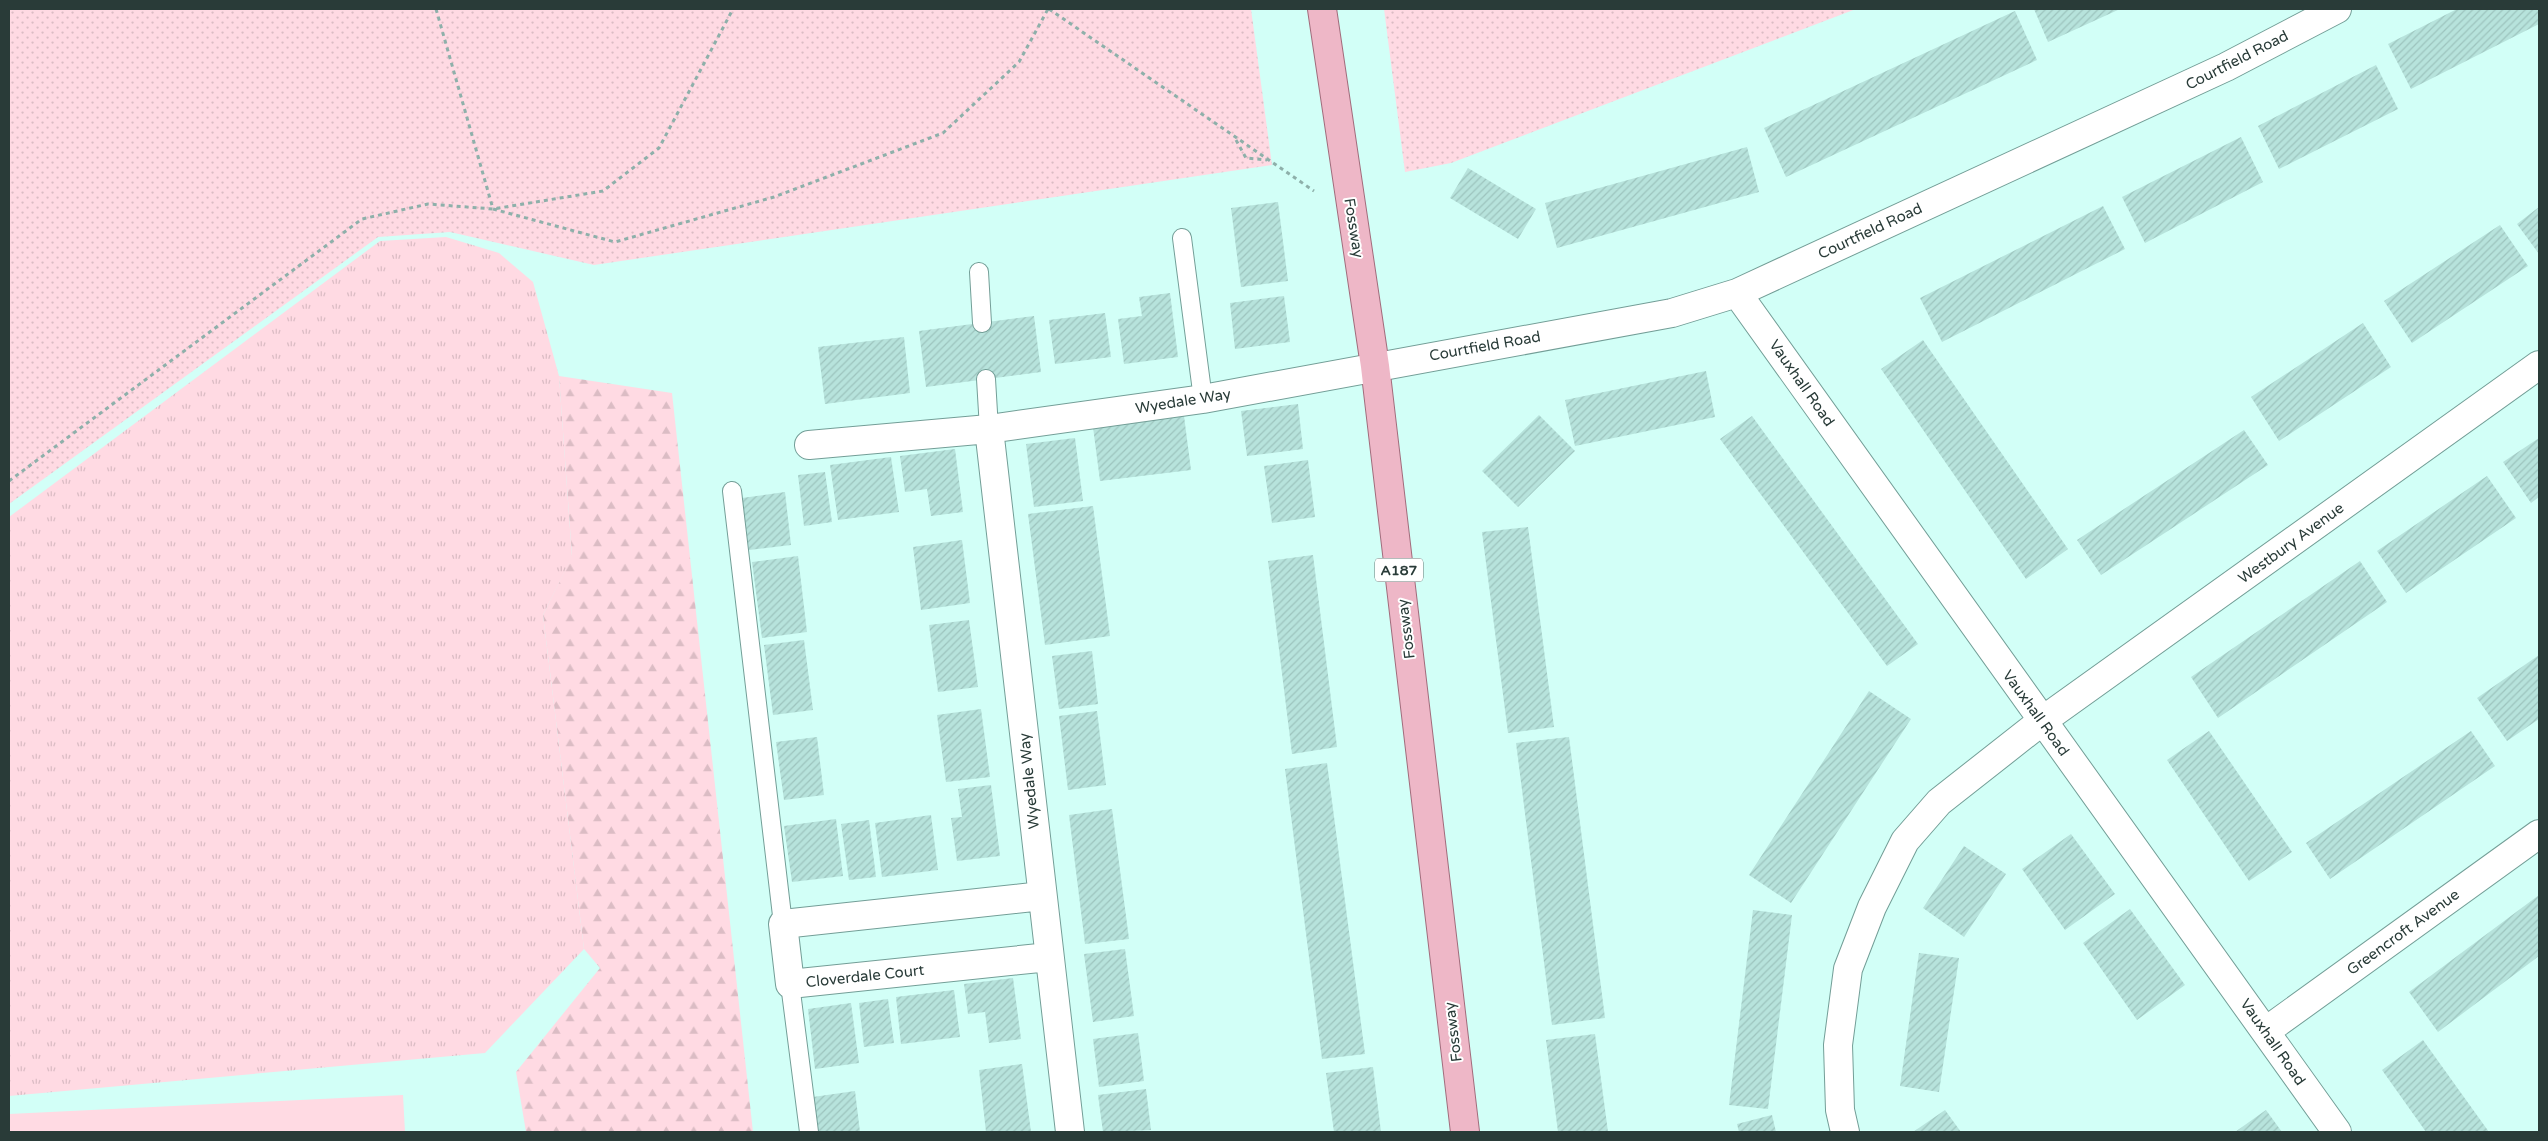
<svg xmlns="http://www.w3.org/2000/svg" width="2548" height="1141" viewBox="0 0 2548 1141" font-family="'Varela Round',sans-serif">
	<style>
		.grass { fill: url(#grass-dots) }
		.forest { fill: url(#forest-firs) }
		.park { fill: url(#park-tufts) }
		.garden { fill: #ffdae3 }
		.building { fill: url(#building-hatch) }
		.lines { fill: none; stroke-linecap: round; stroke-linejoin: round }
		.lane-casing { stroke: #739e97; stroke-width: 20 }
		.street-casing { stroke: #739e97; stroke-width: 30 }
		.primary-casing { stroke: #a16c7c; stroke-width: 30 }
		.path { stroke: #8eb0aa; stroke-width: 3; stroke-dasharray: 4 4; stroke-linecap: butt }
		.lane { stroke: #fff; stroke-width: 18 }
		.street { stroke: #fff; stroke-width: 28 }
		.primary { stroke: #eeb7c7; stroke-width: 28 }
		.labels { text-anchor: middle; stroke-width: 4; stroke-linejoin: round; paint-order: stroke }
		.shield { fill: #fff; stroke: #697674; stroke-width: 1 }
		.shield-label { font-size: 14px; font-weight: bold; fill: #293b38 }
		.street-label { font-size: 15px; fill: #293b38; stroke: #fff }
	</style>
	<defs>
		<pattern id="grass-dots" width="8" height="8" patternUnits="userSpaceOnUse" patternTransform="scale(1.25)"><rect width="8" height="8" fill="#ffdae3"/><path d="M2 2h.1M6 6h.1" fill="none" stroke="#dbbcc4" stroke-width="1.8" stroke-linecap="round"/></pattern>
		<pattern id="forest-firs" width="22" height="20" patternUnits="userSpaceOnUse" patternTransform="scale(1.25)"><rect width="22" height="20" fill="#ffdae3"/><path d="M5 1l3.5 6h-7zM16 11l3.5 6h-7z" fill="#dbbcc4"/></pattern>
		<pattern id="park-tufts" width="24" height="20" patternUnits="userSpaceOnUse" patternTransform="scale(1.25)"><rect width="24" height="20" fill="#ffdae3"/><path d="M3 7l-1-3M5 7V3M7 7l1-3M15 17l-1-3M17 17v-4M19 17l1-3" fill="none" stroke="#dbbcc4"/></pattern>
		<pattern id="building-hatch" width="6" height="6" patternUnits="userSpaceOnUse" patternTransform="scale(1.25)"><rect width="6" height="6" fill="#b7e3dc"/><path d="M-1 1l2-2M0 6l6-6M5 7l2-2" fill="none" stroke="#9dc4be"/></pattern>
	</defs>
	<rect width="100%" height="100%" fill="#d2fff7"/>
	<!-- grass -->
	<path class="grass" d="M 9,9 L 1251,9 L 1272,165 L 594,265 L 450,232 L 378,237 L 9,504 Z
		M 1384,9 L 1856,9 L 1451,163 L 1405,172 Z"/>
	<!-- forest -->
	<path class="forest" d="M 559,376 L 672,393 L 753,1132 L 526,1132 L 516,1072 L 600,968 L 584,949 L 543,615 L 572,556 Z"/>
	<!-- park -->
	<path class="park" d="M 446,237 L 499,253 L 533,282 L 559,376 L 572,557 L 543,615 L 584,949 L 485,1053 L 9,1096 L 9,517 L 380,241 Z"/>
	<!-- garden -->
	<path class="garden" d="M 403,1095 L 405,1132 L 9,1132 L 9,1114 Z"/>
	<!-- building -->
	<path class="building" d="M 2034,9 L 2120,9 L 2048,42 Z
		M 2457,9 L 2539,9 L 2539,24 L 2411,89 L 2388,44 Z
		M 2015,11 L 2037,60 L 1786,177 L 1764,128 Z
		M 2376,65 L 2398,109 L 2279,169 L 2258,126 Z
		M 2241,137 L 2263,182 L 2145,243 L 2122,197 Z
		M 1747,147 L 1759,192 L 1557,248 L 1545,203 Z
		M 1468,168 L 1536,209 L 1518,239 L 1450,198 Z
		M 1278,202 L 1288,281 L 1241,287 L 1231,208 Z
		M 2103,206 L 2125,249 L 1942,342 L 1920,298 Z
		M 2539,207 L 2539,254 L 2517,224 Z
		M 2500,225 L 2528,266 L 2412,343 L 2384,301 Z
		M 1170,293 L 1178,357 L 1124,364 L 1118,319 L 1142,316 L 1139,297 Z
		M 1284,296 L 1290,342 L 1235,349 L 1230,303 Z
		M 1105,313 L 1111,357 L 1055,364 L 1049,320 Z
		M 1034,316 L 1041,372 L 926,387 L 919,331 Z
		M 2363,323 L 2391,367 L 2279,441 L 2251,397 Z
		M 904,337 L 910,393 L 825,404 L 818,347 Z
		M 1923,340 L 2068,549 L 2026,579 L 1881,369 Z
		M 1706,371 L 1715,417 L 1575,446 L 1565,400 Z
		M 1298,404 L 1303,449 L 1247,456 L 1241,411 Z
		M 1539,415 L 1575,451 L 1518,507 L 1482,471 Z
		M 1184,416 L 1191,470 L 1100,481 L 1093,427 Z
		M 1752,416 L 1918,644 L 1887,666 L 1720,439 Z
		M 2244,430 L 2268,465 L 2101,575 L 2077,540 Z
		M 1075,438 L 1083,501 L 1034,507 L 1026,444 Z
		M 2539,438 L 2539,497 L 2531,503 L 2503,462 Z
		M 955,449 L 963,512 L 931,516 L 927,489 L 905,492 L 900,456 Z
		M 891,457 L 899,512 L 838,520 L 830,465 Z
		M 1308,460 L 1315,517 L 1272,523 L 1264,466 Z
		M 825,472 L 832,522 L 804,526 L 798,475 Z
		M 2487,476 L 2516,518 L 2406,593 L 2377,551 Z
		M 785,492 L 791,545 L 749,550 L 742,498 Z
		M 1093,506 L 1110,636 L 1045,645 L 1028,514 Z
		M 1528,527 L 1554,727 L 1508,733 L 1482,532 Z
		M 962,540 L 970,603 L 921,610 L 913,547 Z
		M 1313,555 L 1337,747 L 1292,754 L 1268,561 Z
		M 798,556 L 807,632 L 762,638 L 752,562 Z
		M 2360,561 L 2387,602 L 2218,718 L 2191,677 Z
		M 969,620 L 978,687 L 938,692 L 929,625 Z
		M 804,640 L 813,710 L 773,715 L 764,645 Z
		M 1092,651 L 1098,704 L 1059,709 L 1052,656 Z
		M 2539,655 L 2539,719 L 2507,741 L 2477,698 Z
		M 1869,691 L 1911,719 L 1791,903 L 1749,875 Z
		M 981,709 L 990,777 L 946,782 L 937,715 Z
		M 1097,711 L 1106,785 L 1068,790 L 1059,716 Z
		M 2209,731 L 2292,852 L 2249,881 L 2167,760 Z
		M 2471,731 L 2495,766 L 2330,879 L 2306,843 Z
		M 817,737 L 824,795 L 784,800 L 776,742 Z
		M 1569,737 L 1605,1018 L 1552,1025 L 1516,743 Z
		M 1327,763 L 1365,1054 L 1322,1059 L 1285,769 Z
		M 991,785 L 1000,856 L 957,861 L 951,818 L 962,817 L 958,789 Z
		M 1112,809 L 1129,939 L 1085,944 L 1069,815 Z
		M 931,815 L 938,870 L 882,877 L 875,823 Z
		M 836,819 L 843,876 L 792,882 L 784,826 Z
		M 869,820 L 876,877 L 849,880 L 841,824 Z
		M 2071,834 L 2115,894 L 2065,930 L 2022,869 Z
		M 1964,846 L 2006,874 L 1964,937 L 1923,908 Z
		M 2539,895 L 2539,956 L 2438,1032 L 2409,992 Z
		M 2130,909 L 2185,985 L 2137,1020 L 2083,943 Z
		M 1753,910 L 1792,915 L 1768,1109 L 1729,1105 Z
		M 1125,949 L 1134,1016 L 1093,1022 L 1084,954 Z
		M 1919,953 L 1959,958 L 1939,1092 L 1900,1086 Z
		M 1013,978 L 1021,1039 L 989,1043 L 985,1012 L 968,1014 L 964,984 Z
		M 954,990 L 960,1037 L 901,1044 L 896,997 Z
		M 888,999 L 894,1043 L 864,1047 L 859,1003 Z
		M 851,1003 L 859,1063 L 815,1069 L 808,1009 Z
		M 1138,1033 L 1144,1081 L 1099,1087 L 1093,1039 Z
		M 1595,1034 L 1608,1132 L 1558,1132 L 1546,1040 Z
		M 2423,1040 L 2489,1132 L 2426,1132 L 2382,1070 Z
		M 1022,1064 L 1031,1132 L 986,1132 L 979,1070 Z
		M 1373,1067 L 1381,1132 L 1334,1132 L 1326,1073 Z
		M 1146,1089 L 1151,1130 L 1103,1132 L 1098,1095 Z
		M 855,1091 L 860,1132 L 818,1132 L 813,1097 Z
		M 1945,1110 L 1961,1132 L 1913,1132 Z
		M 2266,1110 L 2282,1132 L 2235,1132 Z
		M 1772,1115 L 1776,1132 L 1739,1132 L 1737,1124 Z"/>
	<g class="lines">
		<!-- lane casing -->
		<g class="lane-casing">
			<path id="lane" d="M 1182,238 L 1203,399
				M 979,272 L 982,323
				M 986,379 L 989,429
				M 732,491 L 783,924
				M 790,984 L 809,1132"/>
		</g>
		<!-- street casing -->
		<g class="street-casing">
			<path id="street" d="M 1737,293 L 2337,1132
				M 989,429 L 1070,1132
				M 809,445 L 989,429 L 1203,399 L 1672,313 L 1737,293 L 2226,67 L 2337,9
				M 1042,896 L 783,924 L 790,984 L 1049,957
				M 2266,1031 L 2539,834
				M 1845,1132 L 1840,1110 L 1838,1045 L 1848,969 L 1872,907 L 1905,841 L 1939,802 L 2042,721 L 2539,365"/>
		</g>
		<!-- primary casing -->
		<g class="primary-casing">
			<path id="primary" d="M 1322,9 L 1375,366 L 1465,1132"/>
		</g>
		<!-- path -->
		<path class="path" d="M 436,9 L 493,209 L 615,242 L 774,197 L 943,133 L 1019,62 L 1048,9
			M 1049,9 L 1314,191
			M 1236,140 L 1246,158 L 1267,160
			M 9,481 L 362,219 L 428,204 L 493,209 L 603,191 L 659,148 L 733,9"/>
		<!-- lane -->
		<use href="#lane" class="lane"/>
		<!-- street -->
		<use href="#street" class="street"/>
		<!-- primary -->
		<use href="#primary" class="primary"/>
	</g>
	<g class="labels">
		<!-- shield labels -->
		<rect class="shield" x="1375" y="558.5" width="48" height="23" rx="4"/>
		<g class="shield-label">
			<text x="1399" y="575">A187</text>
		</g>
		<!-- street labels -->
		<g class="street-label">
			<text transform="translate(2237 60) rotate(-27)" y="5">Courtfield Road</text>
			<text transform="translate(1354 228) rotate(81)" y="5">Fossway</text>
			<text transform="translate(1870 231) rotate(-25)" y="5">Courtfield Road</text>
			<text transform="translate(1485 346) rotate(-10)" y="5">Courtfield Road</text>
			<text transform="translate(1802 383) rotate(55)" y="5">Vauxhall Road</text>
			<text transform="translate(1183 401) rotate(-9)" y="5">Wyedale Way</text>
			<text transform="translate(2291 543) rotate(-36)" y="5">Westbury Avenue</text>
			<text transform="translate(1406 629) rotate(-97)" y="5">Fossway</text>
			<text transform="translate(2036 713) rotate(54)" y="5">Vauxhall Road</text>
			<text transform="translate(1029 781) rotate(-96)" y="5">Wyedale Way</text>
			<text transform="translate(2403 932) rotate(-36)" y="5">Greencroft Avenue</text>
			<text transform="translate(865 976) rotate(-6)" y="5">Cloverdale Court</text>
			<text transform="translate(1453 1032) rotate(-97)" y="5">Fossway</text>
			<text transform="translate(2273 1042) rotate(55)" y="5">Vauxhall Road</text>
		</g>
	</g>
	<!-- border -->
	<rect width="2548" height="1141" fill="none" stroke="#293b38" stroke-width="20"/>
</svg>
